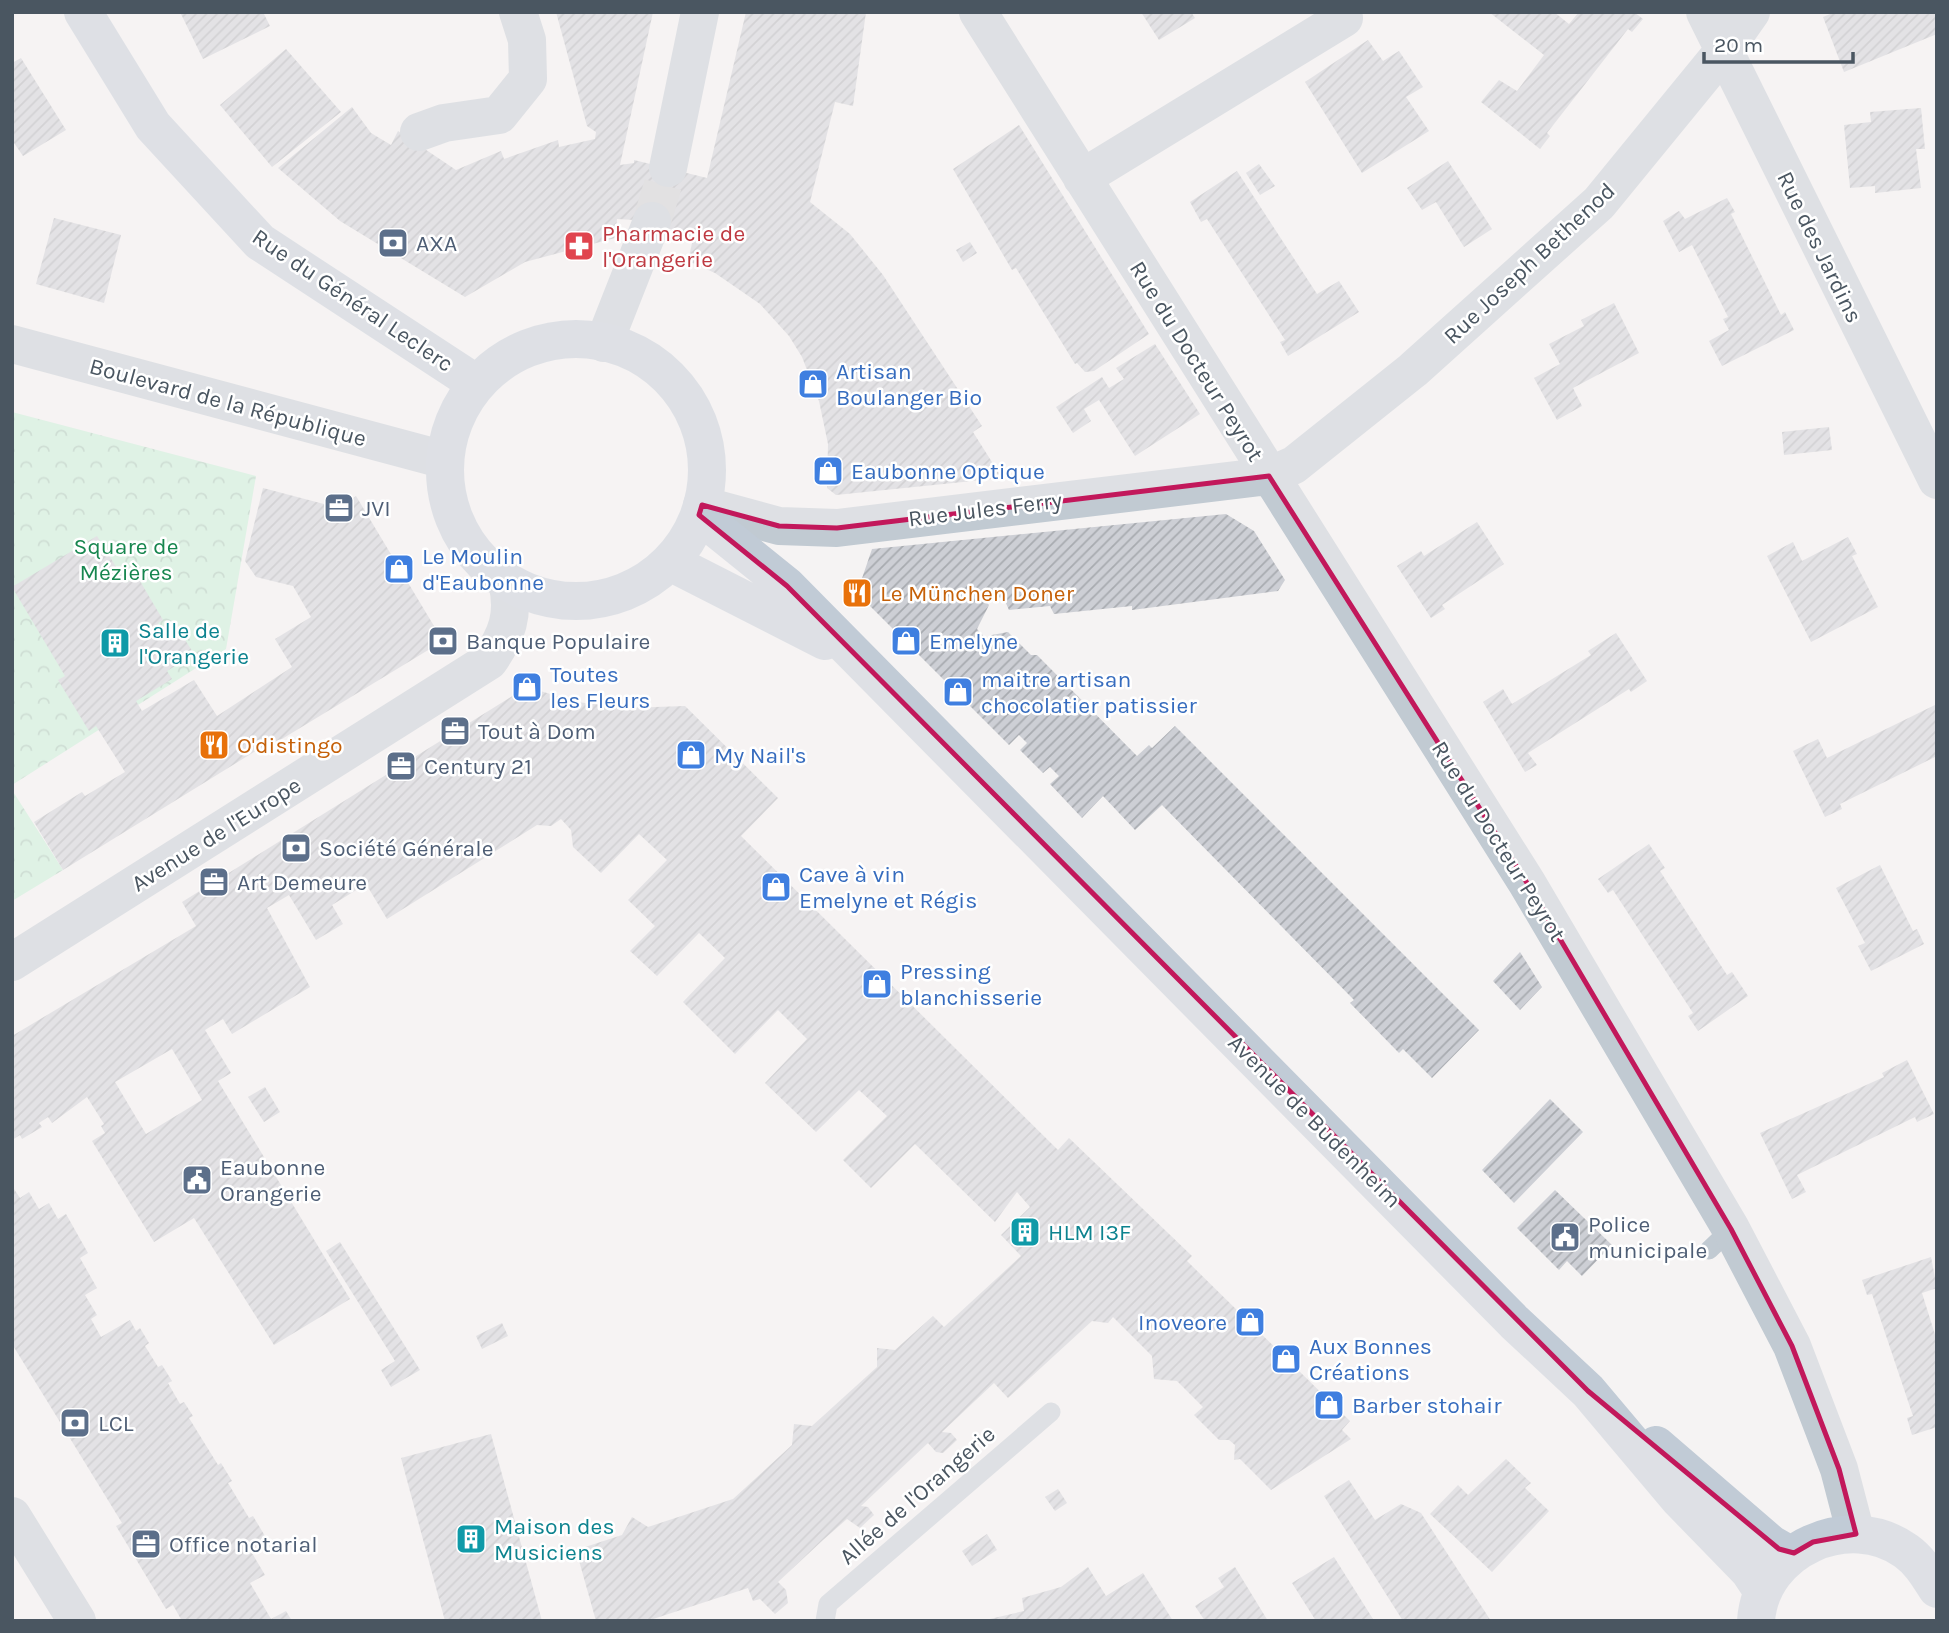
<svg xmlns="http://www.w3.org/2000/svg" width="1949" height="1633" viewBox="0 0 1949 1633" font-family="Karla,sans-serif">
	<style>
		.park { fill: url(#park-crowns) }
		.building { fill: url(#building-hatch); fill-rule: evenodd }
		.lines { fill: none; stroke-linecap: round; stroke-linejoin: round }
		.minor-tunnel { stroke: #caccce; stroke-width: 38; stroke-dasharray: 38 19; stroke-linecap: butt }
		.service { stroke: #c1cad2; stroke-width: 19 }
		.minor { stroke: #c1cad2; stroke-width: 38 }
		.tertiary { stroke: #c1cad2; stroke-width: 38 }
		.secondary { stroke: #c1cbd6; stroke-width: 38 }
		.marked { fill: none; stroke: #c2185b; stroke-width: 5; stroke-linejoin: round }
		.labels { text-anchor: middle; stroke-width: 5; stroke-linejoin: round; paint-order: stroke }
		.health-label { font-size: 23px; fill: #be3a42; stroke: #fff; text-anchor: start }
		.service-label { font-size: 23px; fill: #4e5e75; stroke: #fff; text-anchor: start }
		.street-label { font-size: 23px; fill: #4a5661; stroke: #fff }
		.shop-label { font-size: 23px; fill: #366cbe; stroke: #fff; text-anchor: start }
		.park-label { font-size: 23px; fill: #17864f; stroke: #fff }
		.food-label { font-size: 23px; fill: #c56008; stroke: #fff; text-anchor: start }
		.culture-label { font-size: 23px; fill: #0d838f; stroke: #fff; text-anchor: start }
	</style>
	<defs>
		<pattern id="park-crowns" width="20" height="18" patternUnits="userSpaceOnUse" patternTransform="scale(1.75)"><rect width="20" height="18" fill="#c3f1d5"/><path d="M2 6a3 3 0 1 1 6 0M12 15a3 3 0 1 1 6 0" fill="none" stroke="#a0c6b0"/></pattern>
		<pattern id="building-hatch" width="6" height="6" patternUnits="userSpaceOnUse" patternTransform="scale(1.75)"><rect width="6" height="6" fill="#cdcfd5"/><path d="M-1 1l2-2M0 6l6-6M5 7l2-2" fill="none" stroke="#a8abb0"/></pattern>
	</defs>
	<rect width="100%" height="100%" fill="#f5f3f3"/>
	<!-- park -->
	<path class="park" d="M 12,412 L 256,476 L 226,649 L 12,785 Z
		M 12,790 L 63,870 L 12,901 Z"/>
	<!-- building -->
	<path class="building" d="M 180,12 L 263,12 L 270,26 L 203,59 Z
		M 556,12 L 653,12 L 620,165 L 634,163 L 634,160 L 707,178 L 746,12 L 866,12 L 853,106 L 835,102 L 810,202 L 850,234 L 883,275 L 982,426 L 973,432 L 1002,478 L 836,495 L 827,488 L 828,444 L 819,401 L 802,357 L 789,336 L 760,304 L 715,273 L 688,261 L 693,239 L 652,221 L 617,219 L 615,238 L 525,262 L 465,297 L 340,221 L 278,168 L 352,107 L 371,133 L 391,145 L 398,131 L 456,170 L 501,151 L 504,159 L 558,140 L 559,147 L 595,139 L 596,132 L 587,126 Z
		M 1141,12 L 1191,12 L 1195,18 L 1159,40 Z
		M 1489,12 L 1554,12 L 1569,24 L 1579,12 L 1634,12 L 1643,19 L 1632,32 L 1628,29 L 1547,133 L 1550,136 L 1540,149 L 1481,102 L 1499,80 L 1517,91 L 1544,55 Z
		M 1835,12 L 1937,12 L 1937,34 L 1844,72 L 1823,17 Z
		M 1368,40 L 1383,61 L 1399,51 L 1423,87 L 1406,97 L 1429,131 L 1362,173 L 1305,82 Z
		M 286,49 L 341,112 L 272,167 L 220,105 Z
		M 21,58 L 66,130 L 23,156 L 12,140 L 12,63 Z
		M 1921,108 L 1925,149 L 1916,149 L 1921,188 L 1875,193 L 1875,186 L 1850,188 L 1844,125 L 1871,122 L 1870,112 Z
		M 1019,125 L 1149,334 L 1094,371 L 1085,372 L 1077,363 L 1075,364 L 1016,268 L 1012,270 L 953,169 Z
		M 1448,161 L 1492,229 L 1464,247 L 1436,202 L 1422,210 L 1407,188 Z
		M 1259,164 L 1275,186 L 1260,195 L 1246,173 Z
		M 1237,171 L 1317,294 L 1339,281 L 1359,312 L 1288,356 L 1280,342 L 1285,340 L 1207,219 L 1201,222 L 1190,202 Z
		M 1727,198 L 1735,212 L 1731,214 L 1781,315 L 1785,312 L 1794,330 L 1722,366 L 1709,341 L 1729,330 L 1723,319 L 1728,317 L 1692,245 L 1679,252 L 1663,221 L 1679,211 L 1685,219 Z
		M 54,218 L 121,235 L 104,303 L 36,284 Z
		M 970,242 L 977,253 L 963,262 L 956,250 Z
		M 1614,303 L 1639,353 L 1573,388 L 1582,406 L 1557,420 L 1534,378 L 1560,364 L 1549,344 L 1584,326 L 1581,320 Z
		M 1155,344 L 1200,414 L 1135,456 L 1099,400 L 1084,409 L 1091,421 L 1073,433 L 1056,407 L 1102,377 L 1109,388 L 1124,379 L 1116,368 Z
		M 1829,427 L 1832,450 L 1784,455 L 1782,432 Z
		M 263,488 L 339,508 L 356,496 L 443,641 L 277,742 L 275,739 L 63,870 L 34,822 L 82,792 L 85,796 L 125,772 L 96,726 L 89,731 L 58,680 L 65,676 L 12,587 L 97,536 L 126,583 L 137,576 L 163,620 L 158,623 L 164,631 L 175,624 L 194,654 L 167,671 L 172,679 L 136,701 L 142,711 L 194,680 L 217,716 L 292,667 L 275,639 L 311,617 L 293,586 L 256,577 L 245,561 Z
		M 1226,514 L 1254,531 L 1285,580 L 1278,591 L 1132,610 L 1132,606 L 1054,614 L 1050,606 L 1009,610 L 1004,599 L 987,593 L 985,600 L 989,605 L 977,629 L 987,640 L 992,635 L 1008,632 L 1031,655 L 1037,655 L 1137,756 L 1149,745 L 1152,748 L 1175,726 L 1479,1030 L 1432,1078 L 1403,1049 L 1399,1053 L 1350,1003 L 1354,1000 L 1162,805 L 1135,830 L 1103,796 L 1082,818 L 1050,784 L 1059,776 L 1050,767 L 1043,773 L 1020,750 L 1027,743 L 1019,735 L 1009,745 L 857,593 L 872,549 Z
		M 1477,522 L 1504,564 L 1442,605 L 1445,609 L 1431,618 L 1397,566 L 1421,551 L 1424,556 Z
		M 1848,537 L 1857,554 L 1852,556 L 1878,607 L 1811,642 L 1767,556 L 1793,542 L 1802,561 Z
		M 1616,633 L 1647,681 L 1631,692 L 1629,689 L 1528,753 L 1537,765 L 1525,772 L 1483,702 L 1503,689 L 1512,704 L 1591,655 L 1588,651 Z
		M 527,687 L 577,702 L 627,708 L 685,706 L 778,798 L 741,836 L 1058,1150 L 1069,1138 L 1192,1256 L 1187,1261 L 1350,1421 L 1342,1430 L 1351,1439 L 1271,1490 L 1240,1459 L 1234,1460 L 1235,1445 L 1229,1440 L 1219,1440 L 1194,1415 L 1203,1407 L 1177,1381 L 1154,1379 L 1152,1356 L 1113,1317 L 1108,1323 L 1092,1321 L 1008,1398 L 994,1383 L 942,1432 L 951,1433 L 957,1440 L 943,1453 L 936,1452 L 928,1443 L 861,1506 L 868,1507 L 874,1515 L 860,1528 L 847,1519 L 823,1540 L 778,1582 L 786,1590 L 788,1603 L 775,1614 L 760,1599 L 753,1601 L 748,1588 L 647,1621 L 596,1621 L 576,1550 L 622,1535 L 632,1517 L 648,1527 L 733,1499 L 792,1445 L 794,1424 L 812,1426 L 877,1367 L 877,1348 L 895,1350 L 933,1316 L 944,1327 L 1021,1256 L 1001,1235 L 1030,1207 L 1017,1192 L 995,1222 L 915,1144 L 871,1188 L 843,1160 L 887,1116 L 859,1090 L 816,1132 L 765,1083 L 807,1039 L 778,1010 L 735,1054 L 683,1002 L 725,958 L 699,933 L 657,976 L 630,951 L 655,926 L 628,900 L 667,860 L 639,834 L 601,873 L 573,847 L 571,830 L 561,819 L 551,826 L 537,825 L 387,919 L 366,884 L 332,905 L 343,924 L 316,940 L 289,895 L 267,908 L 310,987 L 232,1034 L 223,1019 L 205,1030 L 231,1073 L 218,1081 L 350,1299 L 274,1345 L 194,1218 L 154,1242 L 92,1141 L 105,1133 L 101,1126 L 104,1124 L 87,1097 L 52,1123 L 48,1117 L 39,1123 L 42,1127 L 22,1139 L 20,1135 L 12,1140 L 12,1036 L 196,926 L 182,902 ZM 172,1049 L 202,1100 L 146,1134 L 115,1082 Z
		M 1937,704 L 1937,756 L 1840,804 L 1842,809 L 1825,817 L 1793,751 L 1818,739 L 1827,758 Z
		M 1649,844 L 1665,868 L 1660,871 L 1727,975 L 1732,972 L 1748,996 L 1698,1031 L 1688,1016 L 1693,1013 L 1613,890 L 1608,893 L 1598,879 Z
		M 1880,865 L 1913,931 L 1917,929 L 1924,944 L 1871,971 L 1858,946 L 1865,943 L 1836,888 Z
		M 1520,952 L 1542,987 L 1520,1010 L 1493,981 Z
		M 1907,1060 L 1934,1114 L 1917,1122 L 1915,1117 L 1797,1175 L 1806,1192 L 1792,1199 L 1760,1133 L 1884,1077 L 1882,1073 Z
		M 265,1087 L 280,1112 L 264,1122 L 248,1097 Z
		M 1550,1099 L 1583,1132 L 1514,1203 L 1482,1170 Z
		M 12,1186 L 20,1198 L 29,1192 L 39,1209 L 49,1203 L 58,1219 L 66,1214 L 88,1253 L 80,1258 L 97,1288 L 85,1295 L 97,1315 L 91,1319 L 101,1337 L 130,1320 L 136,1331 L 140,1328 L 149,1343 L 145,1346 L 158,1367 L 162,1365 L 172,1381 L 168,1383 L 180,1404 L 184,1402 L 193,1416 L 189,1418 L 218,1465 L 221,1463 L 232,1481 L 228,1483 L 249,1518 L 253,1516 L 265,1536 L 261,1538 L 265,1544 L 252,1553 L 265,1575 L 250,1583 L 271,1619 L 286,1611 L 292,1621 L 182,1621 L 173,1605 L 166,1609 L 116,1526 L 122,1523 L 12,1344 Z
		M 1555,1190 L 1612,1245 L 1582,1276 L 1567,1261 L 1559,1270 L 1517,1228 Z
		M 340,1242 L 420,1370 L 391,1387 L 381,1370 L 395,1361 L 326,1251 Z
		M 1931,1257 L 1937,1288 L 1922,1293 L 1937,1341 L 1937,1427 L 1912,1435 L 1907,1418 L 1913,1416 L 1872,1294 L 1867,1295 L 1862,1280 Z
		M 502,1323 L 508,1336 L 482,1349 L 476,1336 Z
		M 491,1434 L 542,1621 L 445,1621 L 401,1458 Z
		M 1506,1459 L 1531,1483 L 1525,1488 L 1549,1511 L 1492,1572 L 1430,1514 L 1458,1485 L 1468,1495 Z
		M 1349,1480 L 1375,1520 L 1401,1504 L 1421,1513 L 1491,1621 L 1403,1621 L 1324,1496 Z
		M 1058,1489 L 1067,1503 L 1055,1511 L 1045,1497 Z
		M 987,1534 L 997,1550 L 972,1566 L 962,1551 Z
		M 1334,1557 L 1373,1619 L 1370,1621 L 1316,1621 L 1292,1583 Z
		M 1088,1567 L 1106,1596 L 1143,1573 L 1173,1621 L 981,1621 L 1024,1611 L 1022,1598 L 1061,1587 Z
		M 1235,1567 L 1268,1621 L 1205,1621 L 1195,1606 L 1224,1587 L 1218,1578 Z"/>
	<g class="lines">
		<!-- minor-tunnel -->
		<path class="minor-tunnel" d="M 652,221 L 668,168"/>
		<!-- service -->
		<path class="service" d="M 1709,1250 L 1731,1229
			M 825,1621 L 828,1604 L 1051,1412"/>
		<!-- minor -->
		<path class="minor" d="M 978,12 L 1527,883 L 1731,1229 L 1792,1346 L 1839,1469 L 1856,1534
			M 1705,12 L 1937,480
			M 419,132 L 444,123 L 499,115 L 528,79 L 527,40 L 518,12
			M 668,168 L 700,12
			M 1082,178 L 1344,18
			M 604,343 L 652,221
			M 702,505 L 779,526 L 837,528 L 1269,476 L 1294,465 L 1413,370 L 1599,203 L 1725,49 L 1751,12"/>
		<!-- tertiary -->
		<path class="tertiary" d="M 12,344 L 445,460
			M 12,962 L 489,661 C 507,635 515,614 507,582
			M 12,1516 L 77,1621"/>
		<!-- secondary -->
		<path class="secondary" d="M 83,12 L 153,126 L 260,242 L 477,384
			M445 470a131 131 0 1 1 262 0a131 131 0 1 1-262 0Z
			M 699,515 L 787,586 L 1514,1322 L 1588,1391 L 1679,1499 L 1749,1571 L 1763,1592
			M 670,562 L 825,641
			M 1656,1445 L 1771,1544 L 1785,1552 L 1794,1553
			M 1756,1621 C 1761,1549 1849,1510 1906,1551 C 1920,1561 1928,1575 1937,1589"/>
	</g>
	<!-- marked area -->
	<path d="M0 0H1949V1633H0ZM 1269,476 L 1527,883 L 1731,1229 L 1792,1346 L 1839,1469 L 1856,1534 L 1813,1542 L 1794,1553 L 1779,1549 L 1588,1391 L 787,586 L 699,515 L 702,505 L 779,526 L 837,528 Z" fill="#f5f3f3" fill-opacity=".55" fill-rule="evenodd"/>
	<path class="marked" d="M 1269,476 L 1527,883 L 1731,1229 L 1792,1346 L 1839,1469 L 1856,1534 L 1813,1542 L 1794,1553 L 1779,1549 L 1588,1391 L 787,586 L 699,515 L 702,505 L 779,526 L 837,528 Z"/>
	<!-- icons -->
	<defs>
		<g id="bank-square" transform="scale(1.575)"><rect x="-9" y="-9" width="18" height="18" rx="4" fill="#5c6f8a" stroke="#fff"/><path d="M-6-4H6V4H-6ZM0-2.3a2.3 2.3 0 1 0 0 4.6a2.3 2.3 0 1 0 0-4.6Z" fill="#fff"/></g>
		<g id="pharmacy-square" transform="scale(1.575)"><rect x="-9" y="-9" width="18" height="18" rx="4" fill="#e0444e" stroke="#fff"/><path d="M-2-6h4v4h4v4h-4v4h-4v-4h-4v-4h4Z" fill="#fff"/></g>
		<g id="shop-square" transform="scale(1.575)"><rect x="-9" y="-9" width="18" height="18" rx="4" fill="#3f7fe0" stroke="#fff"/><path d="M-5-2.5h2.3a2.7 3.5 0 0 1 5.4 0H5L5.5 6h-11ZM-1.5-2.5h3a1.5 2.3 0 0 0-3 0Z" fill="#fff"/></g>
		<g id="office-square" transform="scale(1.575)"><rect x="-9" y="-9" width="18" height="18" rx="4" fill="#5c6f8a" stroke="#fff"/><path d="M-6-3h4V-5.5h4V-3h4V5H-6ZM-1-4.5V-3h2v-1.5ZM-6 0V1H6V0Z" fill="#fff"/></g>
		<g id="restaurant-square" transform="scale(1.575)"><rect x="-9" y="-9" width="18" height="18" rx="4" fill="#e8710a" stroke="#fff"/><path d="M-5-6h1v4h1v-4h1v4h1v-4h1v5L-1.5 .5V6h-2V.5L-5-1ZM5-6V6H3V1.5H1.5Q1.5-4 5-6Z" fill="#fff"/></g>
		<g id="building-square" transform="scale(1.575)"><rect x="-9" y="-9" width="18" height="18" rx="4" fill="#0f9aa8" stroke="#fff"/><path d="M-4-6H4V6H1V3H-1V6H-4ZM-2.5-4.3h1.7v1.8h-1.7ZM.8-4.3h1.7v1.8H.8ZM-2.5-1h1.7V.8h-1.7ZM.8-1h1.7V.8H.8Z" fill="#fff"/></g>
		<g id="civic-square" transform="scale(1.575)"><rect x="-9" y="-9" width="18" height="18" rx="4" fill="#5c6f8a" stroke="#fff"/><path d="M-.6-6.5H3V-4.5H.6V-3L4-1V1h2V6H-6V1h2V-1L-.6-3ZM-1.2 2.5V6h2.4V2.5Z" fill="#fff"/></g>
	</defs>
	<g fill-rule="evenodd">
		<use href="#bank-square" x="393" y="243"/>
		<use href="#pharmacy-square" x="579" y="246"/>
		<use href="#shop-square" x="813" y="384"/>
		<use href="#shop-square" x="828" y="471"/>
		<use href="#office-square" x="339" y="508"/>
		<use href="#shop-square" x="399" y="569"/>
		<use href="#restaurant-square" x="857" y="593"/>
		<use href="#bank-square" x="443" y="641"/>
		<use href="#shop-square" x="906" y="641"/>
		<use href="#building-square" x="115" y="643"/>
		<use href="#shop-square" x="527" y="687"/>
		<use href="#shop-square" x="958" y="692"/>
		<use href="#office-square" x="455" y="731"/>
		<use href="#restaurant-square" x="214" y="745"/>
		<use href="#shop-square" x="691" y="755"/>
		<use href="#office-square" x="401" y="766"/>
		<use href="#bank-square" x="296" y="848"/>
		<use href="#office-square" x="214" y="882"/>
		<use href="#shop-square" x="776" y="887"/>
		<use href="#shop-square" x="877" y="984"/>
		<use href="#civic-square" x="197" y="1180"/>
		<use href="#building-square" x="1025" y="1232"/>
		<use href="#civic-square" x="1565" y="1237"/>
		<use href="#shop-square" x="1250" y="1322"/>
		<use href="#shop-square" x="1286" y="1359"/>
		<use href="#shop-square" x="1329" y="1405"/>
		<use href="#bank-square" x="75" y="1423"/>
		<use href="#building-square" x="471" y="1539"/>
		<use href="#office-square" x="146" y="1544"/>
	</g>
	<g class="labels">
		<!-- health labels -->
		<g class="health-label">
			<text x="602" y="241">Pharmacie de<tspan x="602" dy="26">l'Orangerie</tspan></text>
		</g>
		<!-- service labels -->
		<g class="service-label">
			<text x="416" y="251">AXA</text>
			<text x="362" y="516">JVI</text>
			<text x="466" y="649">Banque Populaire</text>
			<text x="478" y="739">Tout à Dom</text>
			<text x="424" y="774">Century 21</text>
			<text x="319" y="856">Société Générale</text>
			<text x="237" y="890">Art Demeure</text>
			<text x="220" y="1175">Eaubonne<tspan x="220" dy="26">Orangerie</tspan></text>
			<text x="1588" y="1232">Police<tspan x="1588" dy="26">municipale</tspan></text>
			<text x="98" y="1431">LCL</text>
			<text x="169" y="1552">Office notarial</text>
		</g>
		<!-- street labels -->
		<g class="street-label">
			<text transform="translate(1820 247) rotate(64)" y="8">Rue des Jardins</text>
			<text transform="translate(1529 263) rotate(-43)" y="8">Rue Joseph Bethenod</text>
			<text transform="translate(353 300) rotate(34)" y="8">Rue du Général Leclerc</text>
			<text transform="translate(1197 361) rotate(58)" y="8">Rue du Docteur Peyrot</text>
			<text transform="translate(228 402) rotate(15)" y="8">Boulevard de la République</text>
			<text transform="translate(985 509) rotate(-7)" y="8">Rue Jules Ferry</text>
			<text transform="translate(216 834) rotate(-32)" y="8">Avenue de l'Europe</text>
			<text transform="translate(1499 841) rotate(58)" y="8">Rue du Docteur Peyrot</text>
			<text transform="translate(1315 1121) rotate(45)" y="8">Avenue de Budenheim</text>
			<text transform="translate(917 1495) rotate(-41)" y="8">Allée de l'Orangerie</text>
		</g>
		<!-- shop labels -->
		<g class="shop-label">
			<text x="836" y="379">Artisan<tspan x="836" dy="26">Boulanger Bio</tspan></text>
			<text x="851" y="479">Eaubonne Optique</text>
			<text x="422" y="564">Le Moulin<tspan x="422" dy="26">d'Eaubonne</tspan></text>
			<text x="929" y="649">Emelyne</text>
			<text x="550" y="682">Toutes<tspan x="550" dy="26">les Fleurs</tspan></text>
			<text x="981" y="687">maitre artisan<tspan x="981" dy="26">chocolatier patissier</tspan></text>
			<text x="714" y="763">My Nail's</text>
			<text x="799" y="882">Cave à vin<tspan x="799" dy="26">Emelyne et Régis</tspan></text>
			<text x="900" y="979">Pressing<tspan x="900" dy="26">blanchisserie</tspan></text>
			<text x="1227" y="1330" text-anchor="end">Inoveore</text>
			<text x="1309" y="1354">Aux Bonnes<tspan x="1309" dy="26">Créations</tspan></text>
			<text x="1352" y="1413">Barber stohair</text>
		</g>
		<!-- park labels -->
		<g class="park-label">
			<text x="126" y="554">Square de<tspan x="126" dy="26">Mézières</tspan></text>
		</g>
		<!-- food labels -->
		<g class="food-label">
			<text x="880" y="601">Le München Doner</text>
			<text x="237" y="753">O'distingo</text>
		</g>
		<!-- culture labels -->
		<g class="culture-label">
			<text x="138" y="638">Salle de<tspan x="138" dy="26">l'Orangerie</tspan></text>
			<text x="1048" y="1240">HLM I3F</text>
			<text x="494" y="1534">Maison des<tspan x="494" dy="26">Musiciens</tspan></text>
		</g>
	</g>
	<!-- border -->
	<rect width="1949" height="1633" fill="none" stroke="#4a5661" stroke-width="28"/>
	<!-- scale -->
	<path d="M1704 52v10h149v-10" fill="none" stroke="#4a5661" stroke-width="3.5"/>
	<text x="1714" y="52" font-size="21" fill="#4a5661" stroke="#ffffff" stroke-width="5" paint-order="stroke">20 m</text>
</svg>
